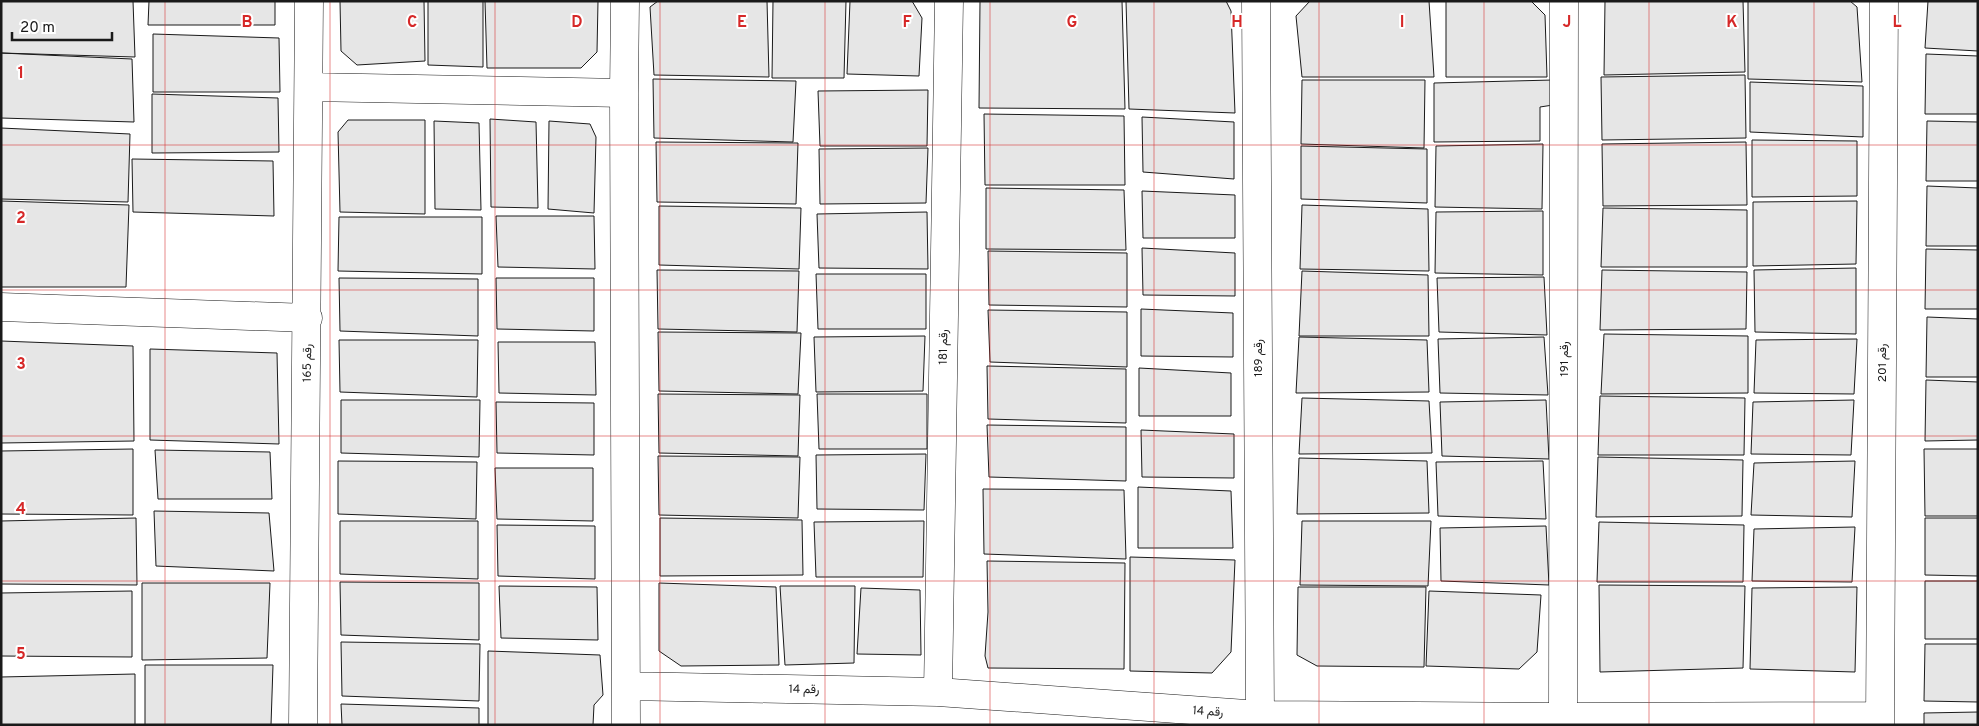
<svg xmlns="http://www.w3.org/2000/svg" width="1979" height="726" viewBox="0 0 1979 726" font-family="Overpass,Vazirmatn,sans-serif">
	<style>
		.building { fill: #e6e6e6; stroke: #1a1a1a }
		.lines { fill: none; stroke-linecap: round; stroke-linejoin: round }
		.street-casing { stroke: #1a1a1a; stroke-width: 29 }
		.street { stroke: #fff; stroke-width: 28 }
		.grid { fill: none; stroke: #d62828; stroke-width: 1; stroke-opacity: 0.55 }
		.labels { text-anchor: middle; stroke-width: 4; stroke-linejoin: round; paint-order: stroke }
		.street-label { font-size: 12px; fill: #1a1a1a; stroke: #fff }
		.grid-label { font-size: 16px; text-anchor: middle; font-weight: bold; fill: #d62828; stroke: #fff; stroke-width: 4; stroke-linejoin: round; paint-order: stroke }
	</style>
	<rect width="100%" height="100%" fill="#fff"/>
	<!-- building -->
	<path class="building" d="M 1,1 L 133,1 L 135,57 L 1,53 Z
		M 149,1 L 275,1 L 275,25 L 148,25 Z
		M 340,1 L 424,1 L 425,61 L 357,65 L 341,51 Z
		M 428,1 L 483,1 L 483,67 L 428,65 Z
		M 485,1 L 598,1 L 597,52 L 581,68 L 487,68 Z
		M 658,1 L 767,1 L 769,77 L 654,75 L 650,7 Z
		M 773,1 L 846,1 L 844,78 L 772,78 Z
		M 850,1 L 912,1 L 922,18 L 919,76 L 847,74 Z
		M 980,1 L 1122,1 L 1125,109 L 979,108 Z
		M 1126,1 L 1226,1 L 1231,11 L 1235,113 L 1129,109 Z
		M 1310,1 L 1429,1 L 1434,77 L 1302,77 L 1296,16 Z
		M 1446,1 L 1531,1 L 1545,15 L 1547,77 L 1446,77 Z
		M 1605,1 L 1743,1 L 1745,72 L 1604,75 Z
		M 1748,1 L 1850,1 L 1857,7 L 1862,82 L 1748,79 Z
		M 1928,1 L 1978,1 L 1978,51 L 1925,48 Z
		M 153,34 L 279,38 L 280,92 L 153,92 Z
		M 1,53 L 132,59 L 134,122 L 1,118 Z
		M 1926,54 L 1978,56 L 1978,114 L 1925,114 Z
		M 1745,75 L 1746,138 L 1602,140 L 1601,77 Z
		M 653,79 L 796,81 L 793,142 L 654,138 Z
		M 1302,80 L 1425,80 L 1424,148 L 1301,144 Z
		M 1553,80 L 1553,105 L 1540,107 L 1540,141 L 1434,142 L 1434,83 Z
		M 1750,82 L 1863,86 L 1863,137 L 1750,132 Z
		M 928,90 L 927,146 L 820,146 L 818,91 Z
		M 152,94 L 278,98 L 279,152 L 152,153 Z
		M 984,114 L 1124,116 L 1125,185 L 985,185 Z
		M 1142,117 L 1234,122 L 1234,179 L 1143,172 Z
		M 490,119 L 536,122 L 538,208 L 491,207 Z
		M 348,120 L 425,120 L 425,214 L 340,212 L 338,132 Z
		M 434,121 L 479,123 L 481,210 L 435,209 Z
		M 549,121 L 590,124 L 596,137 L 594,213 L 548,209 Z
		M 1927,121 L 1978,122 L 1978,181 L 1926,181 Z
		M 1,128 L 130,134 L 128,202 L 1,199 Z
		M 1752,140 L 1857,141 L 1857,196 L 1752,197 Z
		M 656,142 L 798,143 L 796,204 L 657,202 Z
		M 1746,142 L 1747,205 L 1603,206 L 1602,144 Z
		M 1543,144 L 1542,209 L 1435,207 L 1436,146 Z
		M 1301,146 L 1427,149 L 1427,203 L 1301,199 Z
		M 928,148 L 926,203 L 820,204 L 819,149 Z
		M 132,159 L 273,161 L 274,216 L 133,212 Z
		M 1927,186 L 1978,188 L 1978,246 L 1926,246 Z
		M 986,188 L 1124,190 L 1126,250 L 986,249 Z
		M 1142,191 L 1235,195 L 1235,238 L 1143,238 Z
		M 1,201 L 129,205 L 126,287 L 1,287 Z
		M 1857,201 L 1856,264 L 1753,266 L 1753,202 Z
		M 1302,205 L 1428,209 L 1429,271 L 1300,269 Z
		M 659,206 L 801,208 L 799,269 L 659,265 Z
		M 1603,208 L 1747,210 L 1747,267 L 1601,267 Z
		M 1543,211 L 1543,275 L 1435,273 L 1436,212 Z
		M 927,212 L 928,269 L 819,268 L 817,214 Z
		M 496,216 L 594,216 L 595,269 L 498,267 Z
		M 339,217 L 482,217 L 482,274 L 338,271 Z
		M 1142,248 L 1235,253 L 1235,296 L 1143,295 Z
		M 1926,249 L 1978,250 L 1978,309 L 1925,309 Z
		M 988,251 L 1127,253 L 1127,307 L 989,305 Z
		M 1856,268 L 1856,334 L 1755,332 L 1754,270 Z
		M 657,270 L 799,271 L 797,332 L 658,329 Z
		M 1602,270 L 1747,272 L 1746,329 L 1600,330 Z
		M 1302,271 L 1428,275 L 1429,336 L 1299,336 Z
		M 816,274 L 926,274 L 926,329 L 818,329 Z
		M 1544,277 L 1547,335 L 1439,332 L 1437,278 Z
		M 339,278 L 478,279 L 478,336 L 340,331 Z
		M 496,278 L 594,278 L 594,331 L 497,329 Z
		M 1141,309 L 1233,313 L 1233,357 L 1141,356 Z
		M 988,310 L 1127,312 L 1127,367 L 990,362 Z
		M 1927,317 L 1978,319 L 1978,377 L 1926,377 Z
		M 658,332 L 801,333 L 798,394 L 659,391 Z
		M 1604,334 L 1748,336 L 1748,393 L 1601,394 Z
		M 925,336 L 923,391 L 816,392 L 814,337 Z
		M 1299,337 L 1427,340 L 1429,392 L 1296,393 Z
		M 1544,337 L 1548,395 L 1440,393 L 1438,339 Z
		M 1857,339 L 1854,394 L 1754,393 L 1756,340 Z
		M 339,340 L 478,340 L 477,397 L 340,392 Z
		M 1,341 L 133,346 L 134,441 L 1,443 Z
		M 498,342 L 595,342 L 596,395 L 499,393 Z
		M 150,349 L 277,353 L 279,444 L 150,440 Z
		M 987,366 L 1126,369 L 1126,423 L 988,419 Z
		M 1139,368 L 1231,373 L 1231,416 L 1139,416 Z
		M 1926,380 L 1978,382 L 1978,440 L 1925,441 Z
		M 658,394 L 800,395 L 798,456 L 659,453 Z
		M 817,394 L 927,394 L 927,449 L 819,449 Z
		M 1600,396 L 1745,398 L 1744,455 L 1598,455 Z
		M 1302,398 L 1429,401 L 1432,453 L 1299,454 Z
		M 341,400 L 480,400 L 479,457 L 341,453 Z
		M 1546,400 L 1549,459 L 1442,456 L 1440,402 Z
		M 1854,400 L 1851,455 L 1751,454 L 1753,402 Z
		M 496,402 L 594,403 L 594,455 L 497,453 Z
		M 987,425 L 1126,427 L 1126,481 L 989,477 Z
		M 1141,430 L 1234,434 L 1234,478 L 1142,477 Z
		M 133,449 L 133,515 L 1,514 L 1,451 Z
		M 1924,449 L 1978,449 L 1978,516 L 1925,516 Z
		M 155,450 L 270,452 L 272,499 L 158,499 Z
		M 926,454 L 924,510 L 817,509 L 816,455 Z
		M 658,456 L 800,457 L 798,518 L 659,515 Z
		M 1598,457 L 1743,460 L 1742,516 L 1596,517 Z
		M 1299,458 L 1427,461 L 1429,513 L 1297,514 Z
		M 338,461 L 477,462 L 476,519 L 338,514 Z
		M 1543,461 L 1546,519 L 1438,516 L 1436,462 Z
		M 1855,461 L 1852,517 L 1751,515 L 1754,463 Z
		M 495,468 L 593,468 L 593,521 L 497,519 Z
		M 1138,487 L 1231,491 L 1233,548 L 1138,548 Z
		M 983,489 L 1124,490 L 1126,559 L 984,554 Z
		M 154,511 L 269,513 L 274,571 L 156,566 Z
		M 136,518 L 137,585 L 1,584 L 1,521 Z
		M 660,518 L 802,520 L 803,575 L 660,576 Z
		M 1925,518 L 1978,518 L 1978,576 L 1925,575 Z
		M 340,521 L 478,521 L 478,579 L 340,574 Z
		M 924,521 L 923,577 L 816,577 L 814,522 Z
		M 1302,521 L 1431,521 L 1428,586 L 1300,585 Z
		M 1599,522 L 1744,525 L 1743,582 L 1597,582 Z
		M 497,525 L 595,526 L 595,579 L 498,576 Z
		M 1546,526 L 1549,585 L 1441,581 L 1440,528 Z
		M 1855,527 L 1852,582 L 1752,581 L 1754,529 Z
		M 1130,557 L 1235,560 L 1231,652 L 1212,673 L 1130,671 Z
		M 987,561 L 1125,563 L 1124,669 L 988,668 L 985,656 L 988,612 Z
		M 1925,581 L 1978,581 L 1978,639 L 1925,639 Z
		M 340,582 L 479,583 L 479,640 L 341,635 Z
		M 142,583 L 270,583 L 267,658 L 142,660 Z
		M 659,583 L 776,587 L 779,665 L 681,666 L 659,651 Z
		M 1599,585 L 1745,586 L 1743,668 L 1600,672 Z
		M 499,586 L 597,587 L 598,640 L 501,638 Z
		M 780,586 L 855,586 L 854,663 L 785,665 Z
		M 1298,587 L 1426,587 L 1424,667 L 1317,666 L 1297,655 Z
		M 1857,587 L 1855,672 L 1750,669 L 1752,588 Z
		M 861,588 L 920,590 L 921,655 L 857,654 Z
		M 132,591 L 132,657 L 1,656 L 1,593 Z
		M 1429,591 L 1541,595 L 1537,652 L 1519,669 L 1426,666 Z
		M 341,642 L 480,644 L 479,701 L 342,696 Z
		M 1925,644 L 1978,644 L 1978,702 L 1924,701 Z
		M 488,651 L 600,655 L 603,695 L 594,705 L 593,725 L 488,725 Z
		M 145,665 L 273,665 L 271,725 L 145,725 Z
		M 135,674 L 135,725 L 1,725 L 1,677 Z
		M 341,704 L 479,708 L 479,725 L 342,725 Z
		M 1978,712 L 1978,725 L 1924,725 L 1924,713 Z"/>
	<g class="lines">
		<!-- street casing -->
		<g class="street-casing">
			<path id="street" d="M 625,1 L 624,93 L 626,725
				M 1256,1 L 1260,715
				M 309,87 L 624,93
				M 1,307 L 308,318
				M 627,686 L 938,692 L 1260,715 L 1563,717 L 1880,716
				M 938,692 L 949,1
				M 1563,717 L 1564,1
				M 303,725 L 309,1
				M 1880,725 L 1884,1"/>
		</g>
		<!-- street -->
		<use href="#street" class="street"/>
	</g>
	<!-- grid -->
	<path class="grid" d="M 165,1 L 165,725M 330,1 L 330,725M 495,1 L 495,725M 660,1 L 660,725M 825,1 L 825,725M 990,1 L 990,725M 1154,1 L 1154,725M 1319,1 L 1319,725M 1484,1 L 1484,725M 1649,1 L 1649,725M 1814,1 L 1814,725M 1,145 L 1978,145M 1,290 L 1978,290M 1,436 L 1978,436M 1,581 L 1978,581"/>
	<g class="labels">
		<!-- street labels -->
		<g class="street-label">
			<text transform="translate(943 347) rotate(-89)" y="4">رقم 181</text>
			<text transform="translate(1258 358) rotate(-90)" y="4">رقم 189</text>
			<text transform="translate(1564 359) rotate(-90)" y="4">رقم 191</text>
			<text transform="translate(307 363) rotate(-89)" y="4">رقم 165</text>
			<text transform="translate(1882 363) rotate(-90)" y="4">رقم 201</text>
			<text transform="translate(804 689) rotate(1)" y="4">رقم 14</text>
			<text transform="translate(1208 711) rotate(4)" y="4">رقم 14</text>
		</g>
	</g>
	<g class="grid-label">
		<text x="247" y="27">B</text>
		<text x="412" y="27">C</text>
		<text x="577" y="27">D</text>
		<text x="742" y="27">E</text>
		<text x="907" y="27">F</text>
		<text x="1072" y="27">G</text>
		<text x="1237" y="27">H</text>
		<text x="1402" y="27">I</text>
		<text x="1567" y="27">J</text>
		<text x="1732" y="27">K</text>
		<text x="1897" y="27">L</text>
		<text x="21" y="78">1</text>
		<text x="21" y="223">2</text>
		<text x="21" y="369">3</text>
		<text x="21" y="514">4</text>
		<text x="21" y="659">5</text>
	</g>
	<!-- border -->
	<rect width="1979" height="726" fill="none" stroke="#1a1a1a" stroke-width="5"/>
	<!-- scale -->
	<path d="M12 32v8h100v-8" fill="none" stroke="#1a1a1a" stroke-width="2.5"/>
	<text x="20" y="32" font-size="15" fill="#1a1a1a" stroke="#ffffff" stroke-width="4" paint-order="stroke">20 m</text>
</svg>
